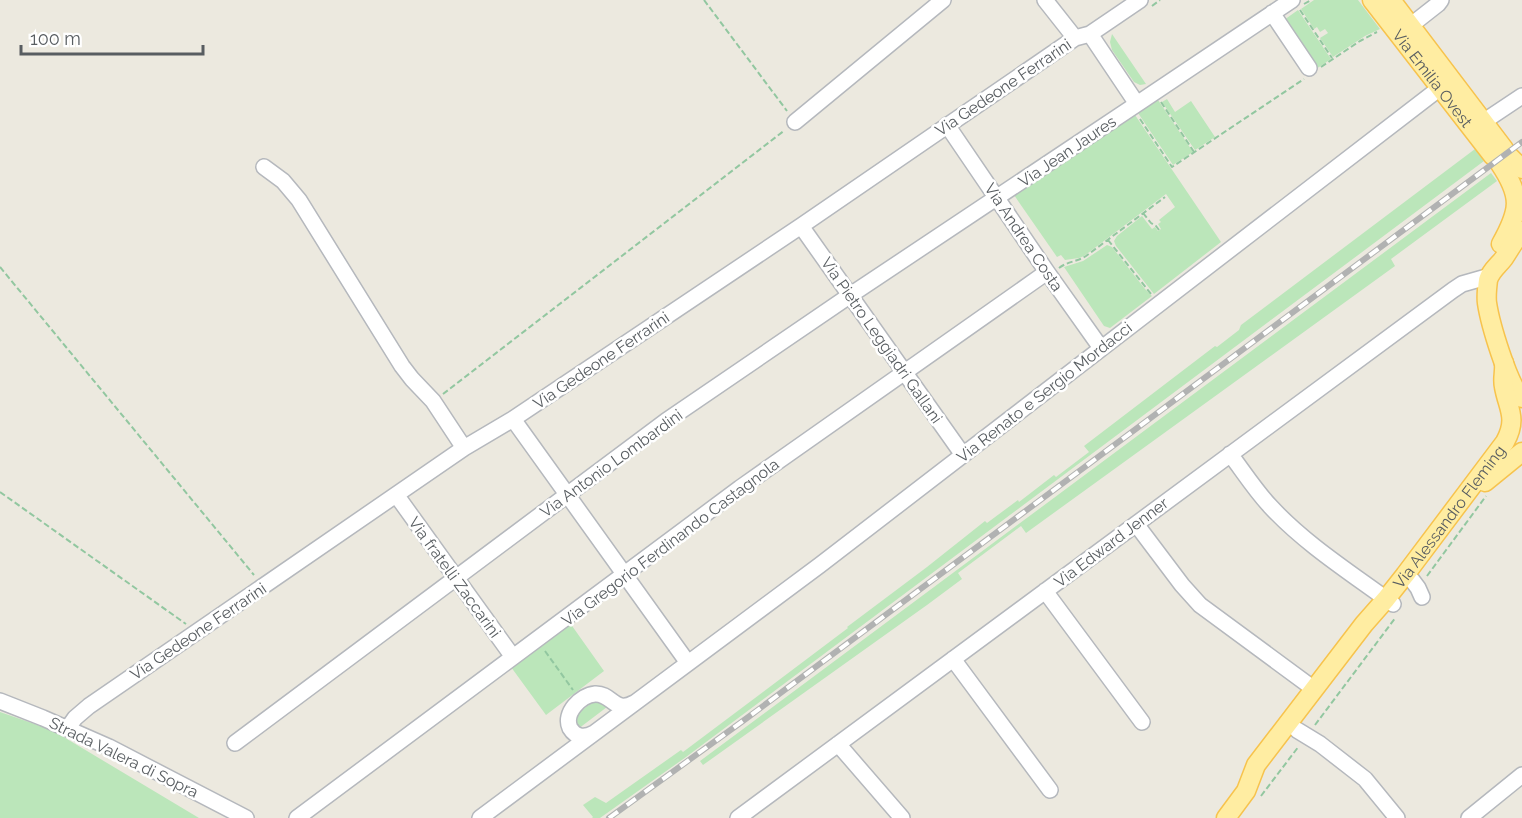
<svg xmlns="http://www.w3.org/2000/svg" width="1522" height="818" viewBox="0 0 1522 818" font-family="Raleway,sans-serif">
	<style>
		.green { fill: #bbe6ba }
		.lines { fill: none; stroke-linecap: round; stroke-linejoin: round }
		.minor-casing { stroke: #b5b8bd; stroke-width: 18 }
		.major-casing { stroke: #f7c34d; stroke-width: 21 }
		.path { stroke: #92c7a0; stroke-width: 2; stroke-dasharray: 6 3; stroke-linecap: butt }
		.minor { stroke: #fff; stroke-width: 15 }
		.major { stroke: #ffeda2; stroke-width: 18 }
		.rail-casing { stroke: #b1b2b2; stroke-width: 6 }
		.rail { stroke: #fff; stroke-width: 4; stroke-dasharray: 11; stroke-linecap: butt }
		.labels { text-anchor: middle; stroke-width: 5; stroke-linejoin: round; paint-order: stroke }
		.street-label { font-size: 16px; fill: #585d61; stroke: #fff }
	</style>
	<rect width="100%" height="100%" fill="#ece9df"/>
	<!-- green -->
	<path class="green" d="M 1314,0 L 1358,0 L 1380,29 L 1365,36 L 1333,57 L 1320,38 L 1328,33 L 1325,29 L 1320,32 L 1317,27 L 1314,29 L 1301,9 Z
		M 1298,10 L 1331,59 L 1316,69 L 1284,20 Z
		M 1112,34 L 1146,84 L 1140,85 L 1134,82 L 1112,50 L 1110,42 Z
		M 1167,99 L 1175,112 L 1191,101 L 1215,137 L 1195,150 L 1162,102 Z
		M 1158,100 L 1193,152 L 1173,165 L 1138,113 Z
		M 1135,115 L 1221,242 L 1154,294 L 1116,246 L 1114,241 L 1117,236 L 1142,216 L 1152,229 L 1155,227 L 1158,231 L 1161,229 L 1158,224 L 1161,222 L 1159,220 L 1175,207 L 1166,194 L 1084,256 L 1079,258 L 1065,260 L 1061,255 L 1057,257 L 1014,195 Z
		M 1475,149 L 1484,161 L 686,757 L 600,818 L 592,818 L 593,817 L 583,805 L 595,797 L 606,803 L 681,750 L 683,752 L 848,628 L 847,627 L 927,567 L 985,521 L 987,523 L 1018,500 L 1019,502 L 1054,475 L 1056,477 L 1089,452 L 1084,446 L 1215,346 L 1217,347 L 1239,330 L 1241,325 Z
		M 1491,173 L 1497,181 L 1391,259 L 1395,266 L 1026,533 L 1021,526 L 958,573 L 962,579 L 927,605 L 703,765 L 700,761 Z
		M 1107,245 L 1112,247 L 1145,289 L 1152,296 L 1110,328 L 1104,326 L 1064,267 L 1083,261 Z
		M 570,623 L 604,671 L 546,715 L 511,667 Z
		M 594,701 C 600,700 603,703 607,707 L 578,729 L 576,725 L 577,714 Z
		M 0,712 L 52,730 L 199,818 L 0,818 Z"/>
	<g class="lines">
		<!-- minor casing -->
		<g class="minor-casing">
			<path id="minor" d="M 1045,0 L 1075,38
				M 1272,13 L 1309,68
				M 1410,26 L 1438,4 L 1441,0
				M 1090,34 L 1137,104 L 1292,0
				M 795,122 L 943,0
				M 1483,122 L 1522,96
				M 947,125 L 1047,272 L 1101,348
				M 264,167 L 283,181 L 299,200 L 402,366 L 412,379 L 433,401 L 464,448
				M 801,226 L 963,455
				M 513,419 L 688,663
				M 1230,454 C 1243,471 1255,490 1270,506 C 1305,544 1351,573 1393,604
				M 397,496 L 513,657
				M 1136,524 L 1182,585 L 1200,605 L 1314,689
				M 1412,580 L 1418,588 L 1422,597
				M 1045,591 L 1142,722
				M 953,659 L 1050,790
				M 0,701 L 43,718 L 109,747 L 246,818
				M 68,728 L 75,718 L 89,706 L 464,448 L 513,419 L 801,226 L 1075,38 L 1090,34 L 1140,0
				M 1297,730 L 1320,744 L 1365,779 L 1397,818
				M 594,733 C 585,738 576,738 570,728 C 563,713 581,695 595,694 C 612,693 614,714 634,703
				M 235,743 L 666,421 L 849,296 L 1137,104
				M 838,744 L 902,818
				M 297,818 L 740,488 L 1047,272
				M 480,818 L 820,565 L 1449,81
				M 738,818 L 1453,290 L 1462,284 L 1490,276
				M 1469,818 L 1522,775"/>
		</g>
		<!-- major casing -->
		<g class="major-casing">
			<g id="major">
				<path id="s1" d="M 1372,0 L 1493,156"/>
				<path d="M 1391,0 L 1504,149"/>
				<path d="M 1510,157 L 1522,169"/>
				<path d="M 1500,164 C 1522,197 1520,210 1501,244"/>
				<path d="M 1522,231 C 1515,240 1510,249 1504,258 C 1498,266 1491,270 1488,280 C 1487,288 1486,296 1487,303 C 1490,323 1508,385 1522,398"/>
				<path d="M 1485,482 L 1522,452"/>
				<path id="s2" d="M 1226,818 L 1246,791 L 1256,765 L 1364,624 L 1386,599 L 1405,575 L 1505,442 C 1518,418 1508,409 1504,387 C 1502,379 1505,371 1504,363"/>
			</g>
		</g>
		<!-- path -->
		<path class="path" d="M 704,0 L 787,111
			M 1304,4 L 1311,0
			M 1152,6 L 1160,0
			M 1300,10 L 1332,58
			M 1321,67 L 1360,41 L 1377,32
			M 1161,102 L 1194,152
			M 1140,119 L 1172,167 L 1304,79
			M 1143,213 L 1151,223 L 1156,226 L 1159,230
			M 1108,240 L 1151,294
			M 0,267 L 254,575
			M 1059,268 C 1068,261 1077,262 1086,256 L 1165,197
			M 443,394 L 785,130
			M 0,492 L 186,624
			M 1427,576 L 1486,496
			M 545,651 L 573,690
			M 1315,725 L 1396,617
			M 1261,796 L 1299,746"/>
		<!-- minor -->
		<use href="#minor" class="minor"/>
		<!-- major -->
		<use href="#major" class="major"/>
		<!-- rail casing -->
		<g class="rail-casing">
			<path id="rail" d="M 609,818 L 747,718 L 1522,142"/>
		</g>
		<!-- rail -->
		<use href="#rail" class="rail"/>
	</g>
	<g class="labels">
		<!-- street labels -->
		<g class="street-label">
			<text dy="6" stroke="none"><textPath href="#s1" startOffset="99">Via Emilia Ovest</textPath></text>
			<text transform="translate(1003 87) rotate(-34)" y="6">Via Gedeone Ferrarini</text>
			<text transform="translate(1067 151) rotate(-34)" y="6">Via Jean Jaures</text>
			<text transform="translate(1024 237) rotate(56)" y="6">Via Andrea Costa</text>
			<text transform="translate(882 340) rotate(55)" y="6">Via Pietro Leggiadri Gallani</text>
			<text transform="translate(601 360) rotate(-34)" y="6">Via Gedeone Ferrarini</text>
			<text transform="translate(1044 392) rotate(-38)" y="6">Via Renato e Sergio Mordacci</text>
			<text transform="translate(611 463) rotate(-36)" y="6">Via Antonio Lombardini</text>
			<text dy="6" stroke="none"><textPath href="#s2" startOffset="376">Via Alessandro Fleming</textPath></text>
			<text transform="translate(670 542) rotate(-37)" y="6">Via Gregorio Ferdinando Castagnola</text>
			<text transform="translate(1111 542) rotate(-37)" y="6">Via Edward Jenner</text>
			<text transform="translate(455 577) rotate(54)" y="6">Via fratelli Zaccarini</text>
			<text transform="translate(198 631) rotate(-34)" y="6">Via Gedeone Ferrarini</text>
			<text transform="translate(124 757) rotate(26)" y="6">Strada Valera di Sopra</text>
		</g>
	</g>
	<!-- scale -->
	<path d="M21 45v9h182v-9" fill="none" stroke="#585d61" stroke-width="3"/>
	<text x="30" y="45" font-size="18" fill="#585d61" stroke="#ffffff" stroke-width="4.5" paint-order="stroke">100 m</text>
</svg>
